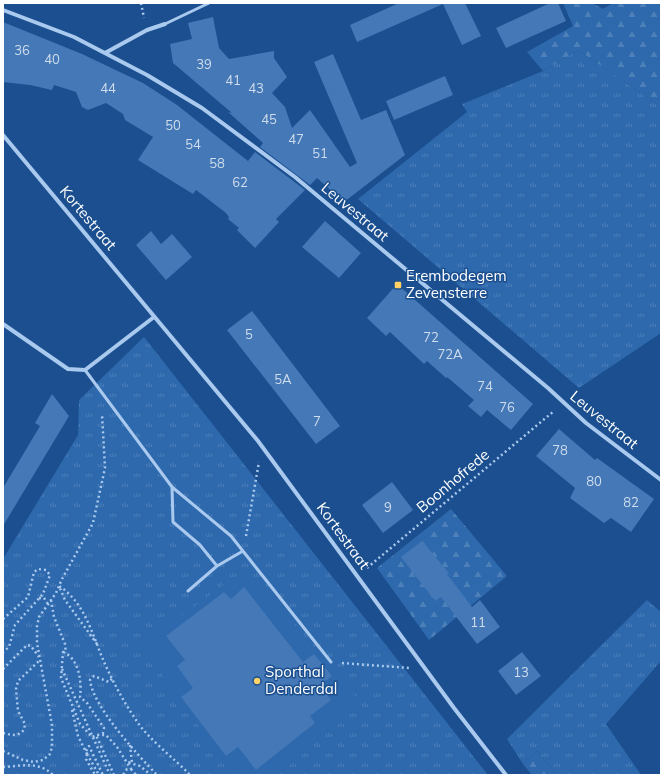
<svg xmlns="http://www.w3.org/2000/svg" width="664" height="778" viewBox="0 0 664 778" font-family="Mulish,sans-serif">
	<style>
		.grass { fill: url(#grass-tufts) }
		.forest { fill: url(#forest-firs) }
		.pitch { fill: #2e69ad }
		.building { fill: #4478b7 }
		.lines { fill: none; stroke-linecap: round; stroke-linejoin: round }
		.path { stroke: #a9c9ee; stroke-width: 2.5; stroke-dasharray: 2 3; stroke-linecap: butt }
		.lane { stroke: #a9c9ee; stroke-width: 3 }
		.street { stroke: #a9c9ee; stroke-width: 4 }
		.poi-dot { fill: #ffd166; stroke: #1b4f8f; stroke-width: 1.5 }
		.labels { text-anchor: middle; stroke-width: 3; stroke-linejoin: round; paint-order: stroke }
		.number-label { font-size: 13px; fill: #d0dded }
		.street-label { font-size: 15px; fill: #fff; stroke: #1b4f8f }
		.poi-label { font-size: 15px; fill: #fff; stroke: #1b4f8f; text-anchor: start }
	</style>
	<defs>
		<pattern id="grass-tufts" width="24" height="20" patternUnits="userSpaceOnUse"><rect width="24" height="20" fill="#2e69ad"/><path d="M3 7l-1-3M5 7V3M7 7l1-3M15 17l-1-3M17 17v-4M19 17l1-3" fill="none" stroke="#4d80b9"/></pattern>
		<pattern id="forest-firs" width="22" height="20" patternUnits="userSpaceOnUse"><rect width="22" height="20" fill="#2e69ad"/><path d="M5 1l3.5 6h-7zM16 11l3.5 6h-7z" fill="#4d80b9"/></pattern>
	</defs>
	<rect width="100%" height="100%" fill="#1b4f8f"/>
	<!-- grass -->
	<path class="grass" d="M 578,50 L 661,107 L 661,333 L 579,388 L 358,199 L 467,112 L 462,104 L 543,71 Z
		M 144,337 L 488,775 L 3,775 L 3,559 L 78,435 L 79,400 Z
		M 647,600 L 661,612 L 661,661 L 606,724 L 641,775 L 557,775 L 537,751 L 523,764 L 507,739 Z"/>
	<!-- forest -->
	<path class="forest" d="M 563,3 L 592,3 L 603,9 L 613,3 L 661,3 L 661,107 L 578,50 L 543,71 L 527,52 L 573,26 Z
		M 451,509 L 507,576 L 429,640 L 377,568 Z
		M 537,751 L 557,775 L 532,775 L 523,764 Z"/>
	<!-- pitch -->
	<path class="pitch" d="M 247,568 L 360,702 L 278,775 L 234,775 L 141,645 Z"/>
	<!-- building -->
	<path class="building" d="M 399,3 L 465,3 L 481,36 L 462,45 L 443,4 L 357,42 L 350,25 Z
		M 550,3 L 558,3 L 566,21 L 506,48 L 496,28 Z
		M 213,17 L 219,48 L 229,59 L 274,51 L 274,58 L 287,77 L 272,93 L 285,107 L 292,128 L 310,110 L 350,167 L 357,163 L 314,62 L 333,54 L 361,120 L 386,110 L 405,155 L 344,202 L 317,178 L 310,185 L 260,147 L 263,143 L 228,112 L 232,113 L 173,63 L 170,44 L 192,39 L 188,23 Z
		M 3,22 L 82,54 L 143,83 L 177,105 L 248,161 L 255,152 L 305,190 L 276,219 L 279,222 L 255,248 L 237,230 L 239,228 L 228,219 L 229,217 L 226,213 L 196,190 L 193,194 L 138,160 L 153,137 L 125,120 L 123,114 L 106,103 L 88,110 L 82,107 L 76,92 L 54,85 L 52,90 L 30,85 L 3,82 Z
		M 445,76 L 453,95 L 394,120 L 386,101 Z
		M 325,221 L 361,253 L 339,278 L 302,247 Z
		M 151,231 L 161,244 L 172,234 L 192,257 L 166,280 L 136,245 Z
		M 397,284 L 533,404 L 511,430 L 487,410 L 481,417 L 468,406 L 474,400 L 447,377 L 446,378 L 427,361 L 424,364 L 390,332 L 386,336 L 367,318 Z
		M 252,311 L 340,426 L 316,444 L 227,330 Z
		M 52,394 L 69,416 L 3,526 L 3,488 L 40,426 L 35,423 Z
		M 559,429 L 595,460 L 597,458 L 654,499 L 631,532 L 611,518 L 604,523 L 570,498 L 575,488 L 536,456 Z
		M 392,482 L 413,510 L 383,533 L 362,505 Z
		M 422,541 L 449,573 L 447,574 L 472,607 L 480,600 L 500,627 L 477,644 L 441,597 L 435,601 L 401,557 Z
		M 244,587 L 303,662 L 314,654 L 332,676 L 320,685 L 331,700 L 310,716 L 315,723 L 256,770 L 238,747 L 226,756 L 181,697 L 193,688 L 177,666 L 185,660 L 166,636 L 224,592 L 231,599 Z
		M 522,652 L 541,676 L 516,695 L 498,671 Z"/>
	<g class="lines">
		<!-- path -->
		<path class="path" d="M 141,3 L 144,18
			M 246,536 L 259,462
			M 367,568 L 554,411
			M 39,598 L 44,598 L 48,604
			M 51,600 L 54,617 L 65,644 L 66,653
			M 3,619 L 28,597 L 34,572 L 38,569 L 46,570 L 50,575 L 43,594 L 15,625 L 9,647 L 3,652
			M 97,644 L 65,600 L 59,586 C 86,603 93,638 105,664 C 114,684 124,702 136,720 C 148,739 174,758 190,775
			M 63,652 C 79,658 82,682 80,697 L 87,703 L 104,728 L 103,733 L 92,737 L 80,724 L 61,678 Z
			M 342,663 L 409,668
			M 3,669 L 27,645 L 31,646 L 39,657
			M 62,669 L 110,775
			M 112,679 L 109,682 L 94,676 L 90,680 C 93,707 138,755 157,775
			M 72,710 L 78,736 L 87,754 L 86,751 L 89,746 L 103,775
			M 3,733 C 12,735 17,737 24,730 L 25,724 L 18,711 L 16,689 L 18,681 L 40,660
			M 130,745 L 132,763 L 127,762 L 140,766 L 151,775
			M 3,751 L 23,760 L 34,762 L 43,760 L 50,754 L 52,747 L 52,725 L 37,643 L 37,626 L 39,617 L 56,593 L 62,579 L 93,523 L 105,468 L 102,414
			M 87,754 L 99,775
			M 87,754 L 86,759 L 95,775
			M 3,767 C 22,766 39,761 53,775
			M 131,769 L 136,775
			M 114,775 L 96,735 L 106,735 L 117,747 L 131,769 L 127,769 L 123,775"/>
		<!-- lane -->
		<path class="lane" d="M 165,24 L 209,3
			M 85,370 L 172,487 L 231,536 L 331,662
			M 172,487 L 173,522 L 200,545 L 217,566 L 188,591
			M 217,566 L 243,551"/>
		<!-- street -->
		<path class="street" d="M 3,10 L 74,37 L 147,75 L 202,108 L 295,177 L 548,388 L 586,423 L 661,480
			M 105,53 L 147,30 L 165,24
			M 3,135 L 258,441 L 454,708 L 506,775
			M 3,324 L 68,369 L 85,370 L 154,317"/>
	</g>
	<!-- markers -->
	<g class="poi-dot">
		<rect x="394" y="281" width="8" height="8" rx="2"/>
		<circle cx="257" cy="681" r="4"/>
	</g>
	<g class="labels">
		<!-- number labels -->
		<g class="number-label">
			<text x="22" y="55">36</text>
			<text x="52" y="64">40</text>
			<text x="204" y="69">39</text>
			<text x="233" y="85">41</text>
			<text x="108" y="93">44</text>
			<text x="256" y="93">43</text>
			<text x="269" y="124">45</text>
			<text x="173" y="130">50</text>
			<text x="296" y="144">47</text>
			<text x="193" y="149">54</text>
			<text x="320" y="158">51</text>
			<text x="217" y="168">58</text>
			<text x="240" y="187">62</text>
			<text x="249" y="339">5</text>
			<text x="431" y="342">72</text>
			<text x="450" y="359">72A</text>
			<text x="283" y="384">5A</text>
			<text x="485" y="391">74</text>
			<text x="507" y="412">76</text>
			<text x="317" y="426">7</text>
			<text x="560" y="455">78</text>
			<text x="594" y="486">80</text>
			<text x="631" y="507">82</text>
			<text x="388" y="512">9</text>
			<text x="478" y="627">11</text>
			<text x="521" y="677">13</text>
		</g>
		<!-- street labels -->
		<g class="street-label">
			<text transform="translate(355 212) rotate(40)" y="5">Leuvestraat</text>
			<text transform="translate(88 218) rotate(50)" y="5">Kortestraat</text>
			<text transform="translate(604 420) rotate(39)" y="5">Leuvestraat</text>
			<text transform="translate(453 481) rotate(-40)" y="5">Boonhofrede</text>
			<text transform="translate(343 536) rotate(54)" y="5">Kortestraat</text>
		</g>
		<!-- poi labels -->
		<g class="poi-label">
			<text x="406" y="281">Erembodegem<tspan x="406" dy="17">Zevensterre</tspan></text>
			<text x="265" y="677">Sporthal<tspan x="265" dy="17">Denderdal</tspan></text>
		</g>
	</g>
	<!-- border -->
	<rect width="664" height="778" fill="none" stroke="#ffffff" stroke-width="8"/>
</svg>
